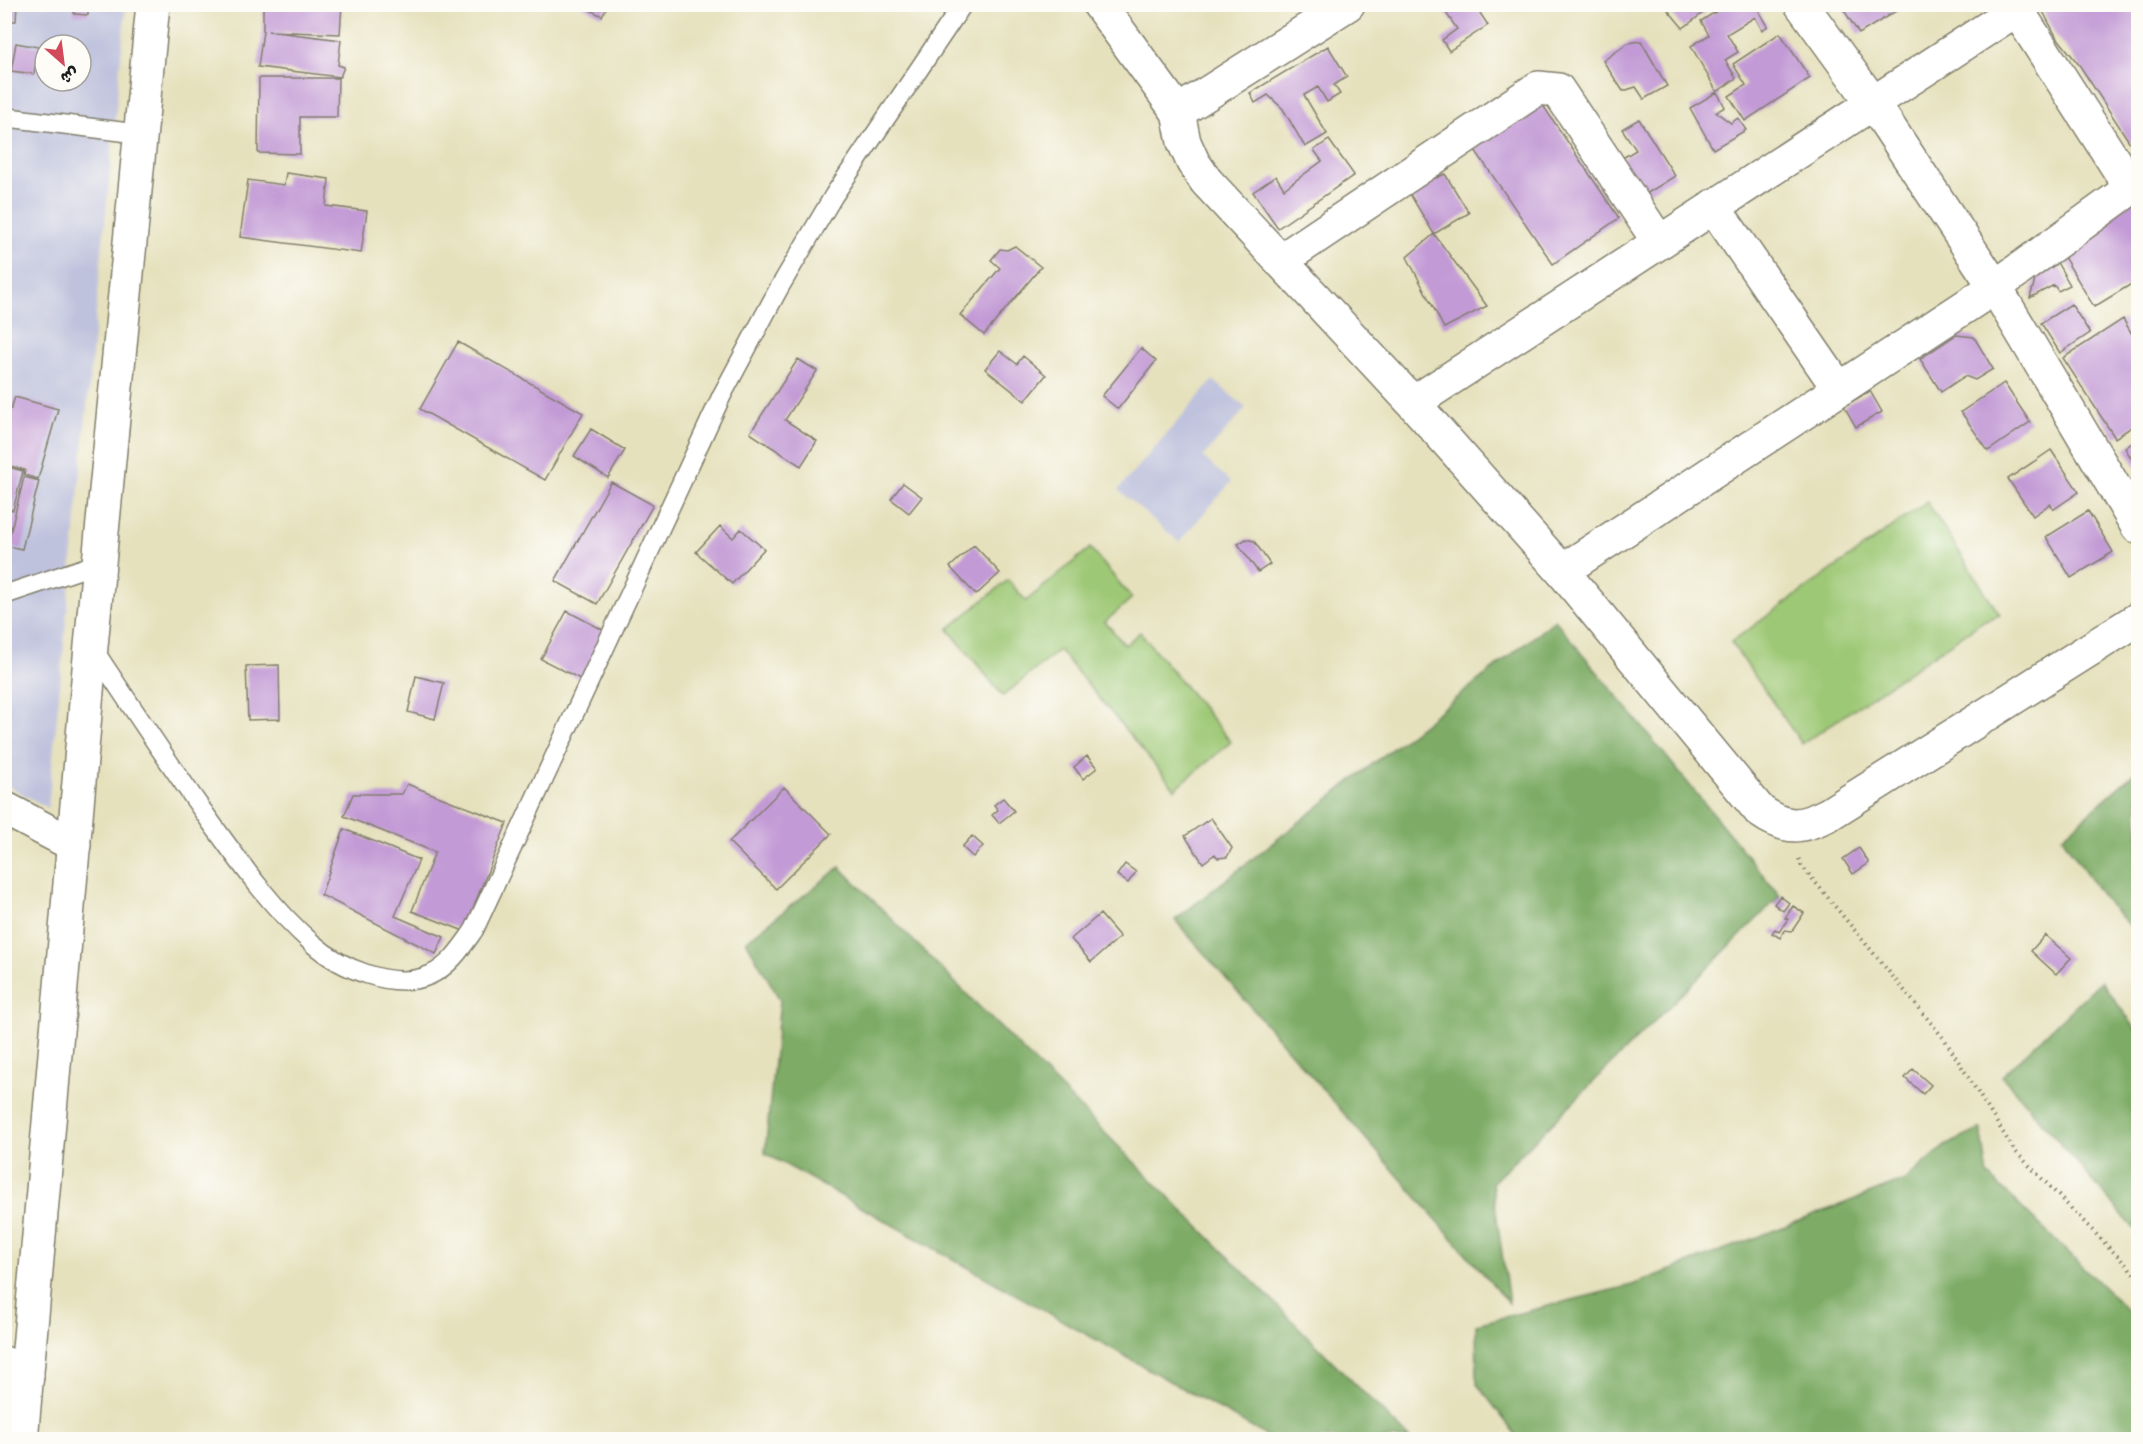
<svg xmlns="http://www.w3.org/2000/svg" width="2143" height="1444" viewBox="0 0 2143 1444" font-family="Delius,'Playpen Sans Arabic',sans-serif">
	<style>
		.industrial { fill: #bfc2dd; fill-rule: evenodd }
		.green { fill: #9dc875; stroke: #5c7248; stroke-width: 1.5 }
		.forest { fill: #7eac66; stroke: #4d6441; stroke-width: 1.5 }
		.building { fill: #c29ad5 }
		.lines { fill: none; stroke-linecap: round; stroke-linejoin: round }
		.service-casing { stroke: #817e6c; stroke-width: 21 }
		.minor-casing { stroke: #817e6c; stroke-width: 36 }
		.tertiary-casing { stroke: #817e6c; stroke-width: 36 }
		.path { stroke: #817e6c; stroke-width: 4; stroke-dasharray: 1.5 4.5; stroke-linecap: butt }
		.service { stroke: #fff; stroke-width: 18 }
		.minor { stroke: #fff; stroke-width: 33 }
		.tertiary { stroke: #fff; stroke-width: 33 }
	</style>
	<rect width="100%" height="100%" fill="#fdfcf7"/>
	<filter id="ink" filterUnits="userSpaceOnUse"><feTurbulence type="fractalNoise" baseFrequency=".0167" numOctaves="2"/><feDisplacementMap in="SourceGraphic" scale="12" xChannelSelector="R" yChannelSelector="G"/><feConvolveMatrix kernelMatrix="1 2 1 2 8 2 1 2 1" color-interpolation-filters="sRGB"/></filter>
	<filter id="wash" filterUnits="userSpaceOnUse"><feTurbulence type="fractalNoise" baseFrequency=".008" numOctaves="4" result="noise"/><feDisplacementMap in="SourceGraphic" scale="24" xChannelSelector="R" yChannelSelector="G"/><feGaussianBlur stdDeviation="1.35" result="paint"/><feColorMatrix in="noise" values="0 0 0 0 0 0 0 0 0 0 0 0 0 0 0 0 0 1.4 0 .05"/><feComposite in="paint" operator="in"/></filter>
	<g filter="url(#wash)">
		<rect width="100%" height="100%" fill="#e6e1bd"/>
		<!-- industrial -->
		<path class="industrial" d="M 5,5 L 126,5 L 48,808 L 5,784 ZM 45,45 L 81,45 L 81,81 L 45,81 Z
			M 1213,380 L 1246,408 L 1203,457 L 1231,482 L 1179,542 L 1118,490 Z"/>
		<!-- green -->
		<path class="green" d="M 1927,502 L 2000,615 L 1985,620 L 1802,744 L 1731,642 Z
			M 1090,548 L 1132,598 L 1105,622 L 1125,645 L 1140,632 L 1231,742 L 1175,789 L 1059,650 L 1003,696 L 948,629 L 1008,580 L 1026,601 Z"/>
		<!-- forest -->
		<path class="forest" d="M 1555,620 L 1780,896 L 1492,1183 L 1509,1303 L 1175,920 Z
			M 2138,770 L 2138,934 L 2104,899 L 2062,837 Z
			M 840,867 L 1410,1439 L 1272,1439 L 765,1153 L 780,1000 L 746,941 Z
			M 2101,981 L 2138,1032 L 2138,1233 L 2002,1076 Z
			M 1981,1129 L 1988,1175 L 2138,1321 L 2138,1439 L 1519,1439 L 1477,1384 L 1476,1324 L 1632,1285 L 1905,1180 L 1945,1146 Z"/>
		<g id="blocks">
			<!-- building -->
			<path class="building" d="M 4,4 L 17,4 L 16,21 L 4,21 Z
				M 74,4 L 88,4 L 88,15 L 74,14 Z
				M 263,4 L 342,4 L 340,34 L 268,31 L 341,40 L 338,65 L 344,67 L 340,77 L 258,67 L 263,31 Z
				M 578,4 L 608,4 L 602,16 Z
				M 1440,4 L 1474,4 L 1488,25 L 1449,51 L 1442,40 L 1457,29 Z
				M 1663,4 L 1715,4 L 1683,28 Z
				M 1728,4 L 1755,4 L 1768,26 L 1762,30 L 1755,17 L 1727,34 L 1738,52 L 1725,60 L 1736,78 L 1717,92 L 1691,46 L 1709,35 L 1701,21 Z
				M 1840,4 L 1907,4 L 1859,34 Z
				M 2039,4 L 2138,4 L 2138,137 L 2130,143 L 2080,66 L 2056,36 Z
				M 1780,33 L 1810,78 L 1745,121 L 1729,96 L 1746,85 L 1733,64 Z
				M 1641,41 L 1667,86 L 1644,99 L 1636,87 L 1623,91 L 1603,61 L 1628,43 Z
				M 16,43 L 38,47 L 34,74 L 11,71 Z
				M 1328,46 L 1347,77 L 1334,85 L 1340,94 L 1327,102 L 1318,87 L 1304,95 L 1327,134 L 1305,147 L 1283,109 L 1268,95 L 1255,103 L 1250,93 Z
				M 259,78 L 338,78 L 337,117 L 300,117 L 300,154 L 258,153 Z
				M 1717,92 L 1725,107 L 1716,112 L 1731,123 L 1738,118 L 1746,130 L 1713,149 L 1690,108 Z
				M 1540,101 L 1619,218 L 1553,264 L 1473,147 Z
				M 1639,119 L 1675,176 L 1643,196 L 1619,160 L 1636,150 L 1622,129 Z
				M 1329,140 L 1354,175 L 1278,228 L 1253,192 L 1276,176 L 1284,189 L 1322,161 L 1314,150 Z
				M 1431,169 L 1436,178 L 1445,174 L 1469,213 L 1434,234 L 1408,191 Z
				M 286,173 L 329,179 L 326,206 L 367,211 L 361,253 L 240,237 L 248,180 L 284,185 Z
				M 2138,198 L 2138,280 L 2094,307 L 2058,247 Z
				M 1434,234 L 1487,306 L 1444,328 L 1407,257 Z
				M 1015,246 L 1041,267 L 984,335 L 960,315 L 1000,268 L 991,260 L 1000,249 L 1007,250 Z
				M 2055,259 L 2070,285 L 2058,291 L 2054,285 L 2030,298 L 2038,269 Z
				M 2071,304 L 2090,333 L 2060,353 L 2041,323 Z
				M 2123,319 L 2138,344 L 2138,423 L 2115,438 L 2063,358 Z
				M 1956,335 L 1974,337 L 1993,369 L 1975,380 L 1965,376 L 1941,392 L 1920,359 Z
				M 458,342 L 583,413 L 545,480 L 420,409 Z
				M 1141,348 L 1156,361 L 1118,409 L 1102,396 Z
				M 1000,351 L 1017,364 L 1023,356 L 1046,375 L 1025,401 L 985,369 Z
				M 798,359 L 817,371 L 785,420 L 817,441 L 801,466 L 750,433 Z
				M 2004,383 L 2030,422 L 1988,451 L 1961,412 Z
				M 1870,391 L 1882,412 L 1856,427 L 1844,406 Z
				M 15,397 L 58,409 L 38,479 L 24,475 L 25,470 L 4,464 L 4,406 L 11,409 Z
				M 591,429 L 625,450 L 608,478 L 574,456 Z
				M 2138,439 L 2138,470 L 2125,448 Z
				M 2051,450 L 2079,492 L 2054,509 L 2050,504 L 2033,516 L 2008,479 Z
				M 4,466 L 23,471 L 13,510 L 4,508 Z
				M 24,477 L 39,481 L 22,549 L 7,546 Z
				M 611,482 L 653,505 L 597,604 L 555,581 Z
				M 903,483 L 922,497 L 909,513 L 891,499 Z
				M 2088,511 L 2113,552 L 2071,578 L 2046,537 Z
				M 720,526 L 733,538 L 741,529 L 764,549 L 732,584 L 696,552 Z
				M 1246,539 L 1254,541 L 1270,564 L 1258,572 L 1238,544 Z
				M 974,545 L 1000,573 L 976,595 L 950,567 Z
				M 567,611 L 607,632 L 582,680 L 541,659 Z
				M 279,665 L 280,719 L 248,720 L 246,666 Z
				M 416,676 L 444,683 L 435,719 L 408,712 Z
				M 1087,756 L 1097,768 L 1083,779 L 1074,767 Z
				M 407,784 L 507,823 L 464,931 L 412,911 L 435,852 L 344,816 L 353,794 L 402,794 Z
				M 784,787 L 831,834 L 776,889 L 729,842 Z
				M 1003,798 L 1014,811 L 999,823 L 992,815 L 998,810 L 994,805 Z
				M 1211,818 L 1232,848 L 1227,857 L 1218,858 L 1215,854 L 1203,863 L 1185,836 Z
				M 344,829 L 419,860 L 395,916 L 444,937 L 436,954 L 321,895 Z
				M 972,836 L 983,846 L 973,857 L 962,847 Z
				M 1859,848 L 1869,863 L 1853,874 L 1843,859 Z
				M 1125,864 L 1136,872 L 1128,883 L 1117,875 Z
				M 1780,896 L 1789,903 L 1783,911 L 1774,904 Z
				M 1793,906 L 1804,913 L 1792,931 L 1785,930 L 1780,938 L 1772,933 L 1775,929 L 1779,932 L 1788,919 L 1785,918 Z
				M 1100,914 L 1120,937 L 1091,962 L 1071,939 Z
				M 2045,935 L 2071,958 L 2056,974 L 2031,951 Z
				M 1913,1069 L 1931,1085 L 1923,1094 L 1905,1078 Z"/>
		</g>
	</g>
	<g filter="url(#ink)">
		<use href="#blocks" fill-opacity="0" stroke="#817e6c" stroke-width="1.5"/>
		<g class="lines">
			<!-- service casing -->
			<g class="service-casing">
				<path id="service" d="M 4,117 L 141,134
					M 4,595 L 99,563
					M 92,647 C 131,706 169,764 210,821 C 241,864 272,908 312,943 C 340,968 393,991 430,975 C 450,966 462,947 474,930 L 722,395 L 778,290 L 834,195 L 963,4"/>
			</g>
			<!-- minor casing -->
			<g class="minor-casing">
				<path id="minor" d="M 1099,4 L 1178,112 L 1184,142 L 1193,162 L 1206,181 L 1413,403 L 1562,571 L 1760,811 C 1787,830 1801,828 1829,814 L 2138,619
					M 1801,4 L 1873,103 L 1995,287 L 2138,527
					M 2017,10 L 2131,188
					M 1178,112 L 1348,4
					M 1713,206 L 1839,389
					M 1280,261 L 1538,88 L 1558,90 L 1659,242
					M 1413,403 L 2025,4
					M 1562,571 L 1995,287 L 2138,183
					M 4,808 L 74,845
					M 4,1363 L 27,1376"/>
			</g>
			<!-- tertiary casing -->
			<g class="tertiary-casing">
				<path id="tertiary" d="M 21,1440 L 91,646 L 153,4"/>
			</g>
			<!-- path -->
			<path class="path" d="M 1799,859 L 1801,865 L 1945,1040 L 2014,1150 L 2138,1277"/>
			<!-- service -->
			<use href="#service" class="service"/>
			<!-- minor -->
			<use href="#minor" class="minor"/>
			<!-- tertiary -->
			<use href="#tertiary" class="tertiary"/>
		</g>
	</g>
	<!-- margin -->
	<rect width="2143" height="1444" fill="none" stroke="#fdfcf7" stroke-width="24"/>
	<!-- north arrow -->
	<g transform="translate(63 63) rotate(152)"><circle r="28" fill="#fdfcf7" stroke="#a3a29f" stroke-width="1.5"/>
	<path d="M0-4.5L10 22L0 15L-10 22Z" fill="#d1495b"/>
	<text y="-9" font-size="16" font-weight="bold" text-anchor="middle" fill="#1c1c1c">ش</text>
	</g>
</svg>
